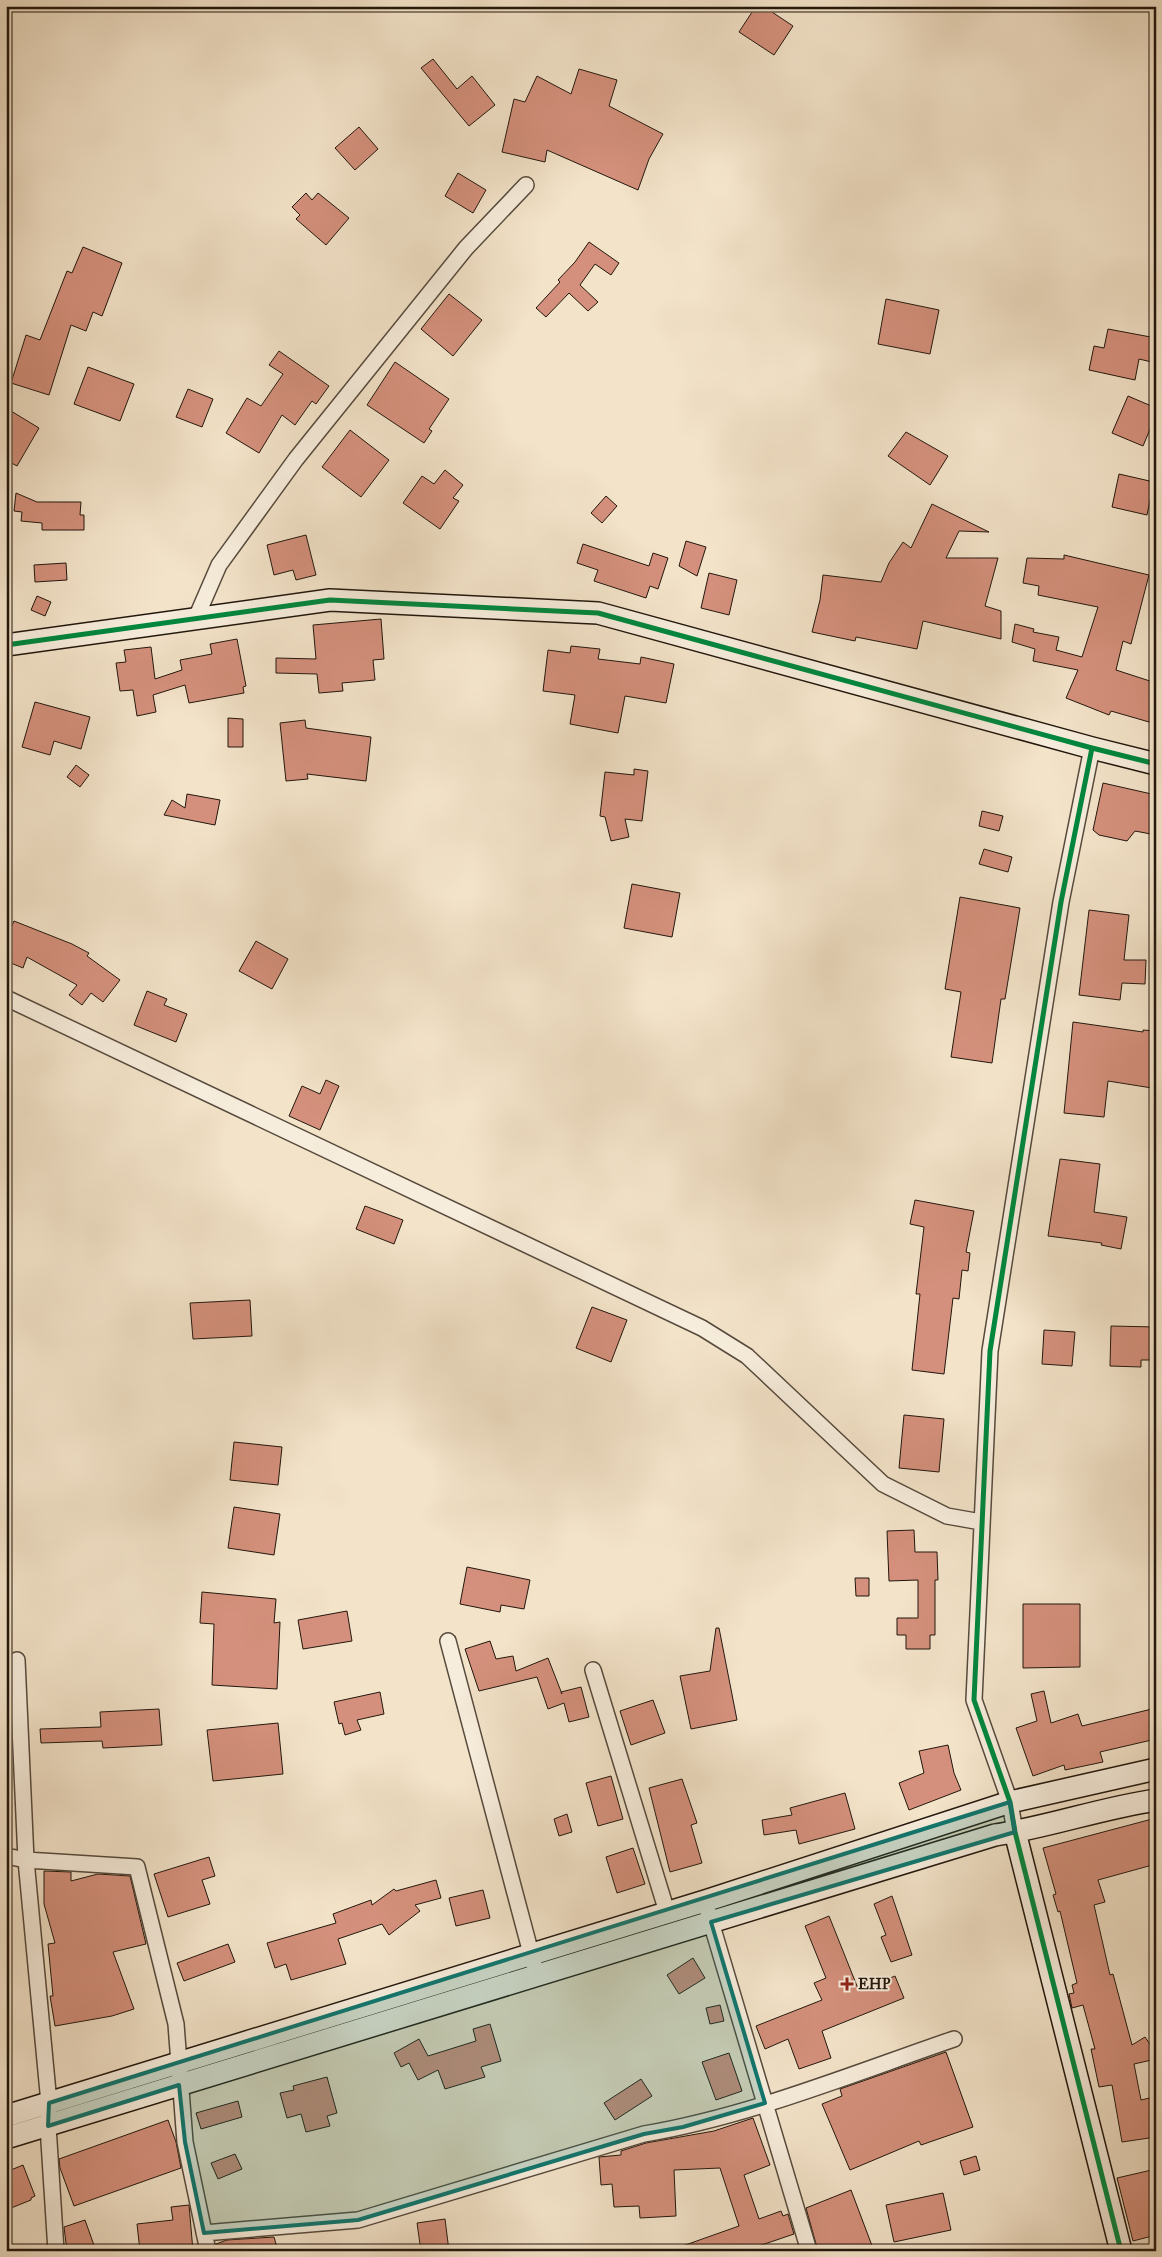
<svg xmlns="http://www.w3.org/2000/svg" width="1162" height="2257" viewBox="0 0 1162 2257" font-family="'IM FELL Great Primer',serif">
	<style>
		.building { fill: #d4907c; stroke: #22170d }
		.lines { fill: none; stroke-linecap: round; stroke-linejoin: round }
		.street-casing { stroke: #564a3c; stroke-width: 18 }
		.secondary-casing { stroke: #22170d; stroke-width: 24 }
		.street { stroke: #f7eddc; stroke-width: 15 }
		.secondary { stroke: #f7eddc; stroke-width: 21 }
		.cycleway-casing { stroke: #f7eddc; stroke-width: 8 }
		.cycleway { stroke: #00873e; stroke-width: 5 }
		.marked { fill: #0f766e; fill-opacity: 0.2; stroke: #0f766e; stroke-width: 4; stroke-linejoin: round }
		.poi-dot { fill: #8f2418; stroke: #f7eddc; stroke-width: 2 }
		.labels { text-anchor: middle; stroke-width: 4; stroke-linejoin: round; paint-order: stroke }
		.poi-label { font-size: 15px; font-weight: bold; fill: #22170d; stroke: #f7eddc; text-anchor: start }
	</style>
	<rect width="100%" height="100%" fill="#f3e3c9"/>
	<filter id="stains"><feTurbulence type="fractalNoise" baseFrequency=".004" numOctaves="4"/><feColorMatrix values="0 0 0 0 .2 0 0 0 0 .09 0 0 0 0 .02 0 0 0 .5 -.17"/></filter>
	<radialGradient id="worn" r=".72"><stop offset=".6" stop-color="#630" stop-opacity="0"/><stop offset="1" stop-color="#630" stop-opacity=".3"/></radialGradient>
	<!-- building -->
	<path class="building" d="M 756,6 L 763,6 L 793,26 L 774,55 L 739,32 Z
		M 433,59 L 457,89 L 472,76 L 495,105 L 469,126 L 421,68 Z
		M 579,69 L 617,80 L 609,106 L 663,134 L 649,159 L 638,190 L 547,150 L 545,162 L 502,152 L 514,99 L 525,102 L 537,76 L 571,94 Z
		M 359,127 L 378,149 L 355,170 L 335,148 Z
		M 458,173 L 486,190 L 473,213 L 445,196 Z
		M 306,193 L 312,200 L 318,193 L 349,218 L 326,245 L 296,219 L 300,215 L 292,207 Z
		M 589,242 L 619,263 L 611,275 L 595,264 L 580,285 L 598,302 L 588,311 L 569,293 L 546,317 L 536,308 L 560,282 L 558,280 L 575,262 Z
		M 83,247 L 122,263 L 102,316 L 93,312 L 86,331 L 71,325 L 49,395 L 11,383 L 26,335 L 40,340 L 67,271 L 72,273 Z
		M 449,294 L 482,320 L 453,356 L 421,329 Z
		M 886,299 L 939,310 L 930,354 L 878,344 Z
		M 1108,329 L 1156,338 L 1156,363 L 1139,359 L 1135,380 L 1089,370 L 1094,346 L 1104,348 Z
		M 279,351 L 329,386 L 316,404 L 312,401 L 295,425 L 282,415 L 259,453 L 226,433 L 247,398 L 261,406 L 283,374 L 269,365 Z
		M 395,362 L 449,399 L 429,429 L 432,431 L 424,443 L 367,405 Z
		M 88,367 L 134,384 L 120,421 L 74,404 Z
		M 188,389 L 213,399 L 202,427 L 176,417 Z
		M 1128,396 L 1156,408 L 1156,415 L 1143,446 L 1112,433 Z
		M 6,408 L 39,428 L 17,466 L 6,460 Z
		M 350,430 L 389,460 L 361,497 L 322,467 Z
		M 906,432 L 948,456 L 930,485 L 888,456 Z
		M 445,470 L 463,485 L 453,498 L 459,501 L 440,529 L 403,503 L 422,476 L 434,484 Z
		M 1119,474 L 1154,482 L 1147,515 L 1112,507 Z
		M 16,493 L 37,502 L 81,502 L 80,515 L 84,515 L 84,530 L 42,530 L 42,523 L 21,521 L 22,512 L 14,511 Z
		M 606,496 L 617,506 L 602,523 L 591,513 Z
		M 932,504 L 989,532 L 959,531 L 946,558 L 998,558 L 985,606 L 1001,611 L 1001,639 L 923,621 L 917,649 L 856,637 L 855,641 L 812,632 L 820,600 L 823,575 L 881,582 L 889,563 L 903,542 L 911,548 Z
		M 306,535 L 316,575 L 296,580 L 293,570 L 274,575 L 267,545 Z
		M 686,541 L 706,547 L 697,576 L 679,566 Z
		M 583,544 L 649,566 L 653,553 L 668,558 L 658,589 L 650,586 L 646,598 L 594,581 L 598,570 L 577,563 Z
		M 1064,555 L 1149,575 L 1131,644 L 1123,641 L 1116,670 L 1156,683 L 1156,724 L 1111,711 L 1109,715 L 1066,698 L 1078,670 L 1033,661 L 1035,649 L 1012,642 L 1015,624 L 1034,629 L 1033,632 L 1059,637 L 1056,650 L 1082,657 L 1098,607 L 1038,595 L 1039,586 L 1023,583 L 1027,558 L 1064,559 Z
		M 66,563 L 67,580 L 35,582 L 34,565 Z
		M 709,573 L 737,580 L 729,615 L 701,608 Z
		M 37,596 L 51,602 L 45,616 L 31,610 Z
		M 381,619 L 384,659 L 373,660 L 375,680 L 342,683 L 343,691 L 319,693 L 317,674 L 276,673 L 276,658 L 316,659 L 313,625 Z
		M 237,639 L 246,686 L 243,687 L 244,693 L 189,703 L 185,685 L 153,695 L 156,712 L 137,716 L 133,690 L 120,691 L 116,663 L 126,662 L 124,650 L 151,647 L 155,679 L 182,670 L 180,660 L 212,654 L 210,644 Z
		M 571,646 L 600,649 L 598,659 L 640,664 L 641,657 L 674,664 L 666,703 L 625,696 L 618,733 L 570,724 L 575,695 L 543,691 L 548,650 L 570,653 Z
		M 35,702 L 90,717 L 81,749 L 54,741 L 50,755 L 22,747 Z
		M 228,718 L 243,719 L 243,747 L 228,747 Z
		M 305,720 L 306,728 L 371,737 L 366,781 L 307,774 L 308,779 L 286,781 L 280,723 Z
		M 76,765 L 89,775 L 80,787 L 67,777 Z
		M 634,769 L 648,771 L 642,821 L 625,819 L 629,837 L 611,841 L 605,817 L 600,816 L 605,772 L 634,775 Z
		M 1103,783 L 1156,795 L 1156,835 L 1135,831 L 1127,841 L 1099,835 L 1093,830 Z
		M 187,794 L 220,800 L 215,825 L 164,815 L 172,800 L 185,808 Z
		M 982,811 L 1003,816 L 999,831 L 979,826 Z
		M 984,849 L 1012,857 L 1008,872 L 979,864 Z
		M 632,884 L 680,893 L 672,937 L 624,928 Z
		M 960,897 L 1020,908 L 1005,999 L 1001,999 L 992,1063 L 951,1057 L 961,992 L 945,989 Z
		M 1089,910 L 1129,915 L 1124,960 L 1146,960 L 1145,984 L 1122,983 L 1120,1000 L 1079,995 Z
		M 14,921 L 72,944 L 89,953 L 87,956 L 120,980 L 103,1002 L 91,993 L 82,1005 L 69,995 L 77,985 L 27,957 L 23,968 L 6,961 L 6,939 Z
		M 256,941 L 288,959 L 272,989 L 239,971 Z
		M 147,991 L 167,999 L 164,1005 L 187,1014 L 176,1042 L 134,1025 Z
		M 1073,1022 L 1143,1032 L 1143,1030 L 1156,1031 L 1156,1067 L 1152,1088 L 1108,1081 L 1104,1117 L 1064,1113 Z
		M 326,1080 L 339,1086 L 320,1130 L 289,1116 L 302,1086 L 320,1094 Z
		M 1060,1159 L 1100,1164 L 1094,1212 L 1127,1217 L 1121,1249 L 1101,1245 L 1102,1243 L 1048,1236 Z
		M 915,1200 L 974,1211 L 966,1252 L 970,1253 L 968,1271 L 962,1270 L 959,1299 L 953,1298 L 944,1374 L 912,1370 L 920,1294 L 916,1294 L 924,1227 L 910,1224 Z
		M 365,1206 L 403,1220 L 394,1244 L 356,1229 Z
		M 250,1300 L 252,1336 L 193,1339 L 190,1303 Z
		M 592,1307 L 627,1320 L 611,1362 L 576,1348 Z
		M 1111,1326 L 1156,1327 L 1156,1360 L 1141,1360 L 1141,1367 L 1110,1366 Z
		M 1044,1330 L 1075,1332 L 1072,1366 L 1042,1364 Z
		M 904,1415 L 944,1419 L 939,1472 L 899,1468 Z
		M 234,1442 L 282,1447 L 278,1485 L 230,1480 Z
		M 234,1507 L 280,1514 L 274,1555 L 228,1548 Z
		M 914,1530 L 915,1552 L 937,1552 L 938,1580 L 935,1580 L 935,1635 L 930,1635 L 930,1649 L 906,1649 L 906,1635 L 897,1635 L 897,1618 L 918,1618 L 918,1580 L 889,1581 L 887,1531 Z
		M 467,1567 L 530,1580 L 524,1609 L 501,1605 L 500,1612 L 460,1604 Z
		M 855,1578 L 869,1578 L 869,1596 L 856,1596 Z
		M 202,1592 L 276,1599 L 274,1623 L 280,1622 L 277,1689 L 212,1685 L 214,1624 L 200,1623 Z
		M 1023,1604 L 1080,1604 L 1080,1667 L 1023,1668 Z
		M 347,1611 L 352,1641 L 303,1649 L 298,1620 Z
		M 716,1628 L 719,1628 L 737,1720 L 691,1729 L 680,1676 L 710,1671 Z
		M 490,1641 L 496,1659 L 513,1656 L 516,1671 L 548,1658 L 562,1694 L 561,1692 L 581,1687 L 589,1717 L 569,1722 L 564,1703 L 548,1709 L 537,1677 L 479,1691 L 465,1649 Z
		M 1044,1691 L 1051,1723 L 1078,1714 L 1082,1726 L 1156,1708 L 1156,1739 L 1100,1752 L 1103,1762 L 1065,1770 L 1064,1765 L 1033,1776 L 1016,1728 L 1037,1721 L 1031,1694 Z
		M 380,1692 L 384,1714 L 357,1720 L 361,1730 L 345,1735 L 342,1723 L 339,1724 L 334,1702 Z
		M 653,1700 L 665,1733 L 631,1745 L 620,1711 Z
		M 159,1709 L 162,1745 L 103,1748 L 102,1741 L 41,1743 L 40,1729 L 101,1727 L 100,1712 Z
		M 278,1723 L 283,1774 L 213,1781 L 207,1730 Z
		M 948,1745 L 954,1773 L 961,1790 L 909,1810 L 899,1783 L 924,1773 L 919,1751 Z
		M 611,1776 L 623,1819 L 598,1826 L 586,1783 Z
		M 682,1779 L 697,1823 L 691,1825 L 702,1863 L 670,1872 L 649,1788 Z
		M 845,1793 L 855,1829 L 799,1844 L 796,1830 L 764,1835 L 762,1820 L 792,1815 L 790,1808 Z
		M 567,1814 L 572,1832 L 559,1836 L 554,1819 Z
		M 1156,1818 L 1156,1864 L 1098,1880 L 1105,1902 L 1094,1905 L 1110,1975 L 1113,1974 L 1132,2045 L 1145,2037 L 1156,2053 L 1156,2059 L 1134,2064 L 1141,2100 L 1154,2097 L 1156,2137 L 1122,2142 L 1112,2085 L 1099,2087 L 1091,2049 L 1095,2049 L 1083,2005 L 1072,2008 L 1069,1994 L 1074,1993 L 1072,1985 L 1077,1983 L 1060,1911 L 1058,1912 L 1053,1895 L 1056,1894 L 1043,1848 Z
		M 633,1848 L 645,1884 L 617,1893 L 606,1857 Z
		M 209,1857 L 215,1876 L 202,1880 L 210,1904 L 168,1917 L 154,1874 Z
		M 44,1871 L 71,1872 L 71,1881 L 98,1874 L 130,1876 L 146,1944 L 113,1952 L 134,2009 L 112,2016 L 55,2026 L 50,1996 L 53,1996 L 48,1944 L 55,1943 L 44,1904 Z
		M 436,1880 L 441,1898 L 415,1905 L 420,1911 L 389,1935 L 382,1924 L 338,1939 L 346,1964 L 291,1980 L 286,1964 L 275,1968 L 267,1943 L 336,1923 L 333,1914 L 371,1900 L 372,1905 L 394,1889 L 396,1891 Z
		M 483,1890 L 490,1918 L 456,1926 L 449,1898 Z
		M 892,1896 L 912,1955 L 891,1962 L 881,1937 L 886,1935 L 874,1904 Z
		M 829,1916 L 859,1991 L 895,1976 L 904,1998 L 822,2031 L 831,2058 L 799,2069 L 788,2039 L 765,2049 L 756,2026 L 822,2000 L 814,1983 L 826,1978 L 805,1926 Z
		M 228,1944 L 235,1962 L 184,1981 L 177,1963 Z
		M 693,1958 L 705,1978 L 679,1994 L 667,1975 Z
		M 720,2005 L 724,2021 L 710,2024 L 706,2008 Z
		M 490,2024 L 501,2061 L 481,2067 L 485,2077 L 445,2089 L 438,2070 L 418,2080 L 409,2063 L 401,2067 L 394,2053 L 419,2039 L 428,2056 L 476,2041 L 473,2029 Z
		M 946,2052 L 973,2127 L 921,2145 L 919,2141 L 850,2170 L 822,2104 L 842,2096 L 840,2089 Z
		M 729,2053 L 742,2091 L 716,2100 L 702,2062 Z
		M 327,2077 L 337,2113 L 327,2116 L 330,2126 L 306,2132 L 301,2114 L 287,2118 L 280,2093 L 294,2090 L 293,2086 Z
		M 641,2079 L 652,2096 L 615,2120 L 604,2103 Z
		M 238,2101 L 242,2117 L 201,2129 L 196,2113 Z
		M 753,2118 L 770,2165 L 744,2175 L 759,2219 L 781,2211 L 783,2216 L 788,2214 L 794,2234 L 744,2251 L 675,2251 L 674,2249 L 739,2226 L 720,2168 L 674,2170 L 676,2216 L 640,2218 L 639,2206 L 614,2207 L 612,2184 L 601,2185 L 599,2157 L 621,2155 L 621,2151 L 646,2143 L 714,2131 Z
		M 168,2120 L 176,2142 L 181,2168 L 74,2206 L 60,2168 L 59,2159 Z
		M 235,2154 L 242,2169 L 218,2179 L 211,2163 Z
		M 976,2156 L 980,2170 L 964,2175 L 960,2161 Z
		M 23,2165 L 35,2196 L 31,2198 L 31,2200 L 6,2210 L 6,2172 Z
		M 1156,2169 L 1156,2235 L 1133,2241 L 1117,2178 Z
		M 851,2190 L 874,2251 L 818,2251 L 806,2208 Z
		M 943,2193 L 951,2230 L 894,2242 L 886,2205 Z
		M 189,2205 L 193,2251 L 140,2251 L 137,2224 L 173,2220 L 171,2207 Z
		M 445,2219 L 449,2251 L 421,2251 L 417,2223 Z
		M 85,2220 L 96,2251 L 67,2251 L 64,2227 Z
		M 274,2237 L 278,2251 L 217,2251 L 216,2244 L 227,2240 Z"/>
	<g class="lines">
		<!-- street casing -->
		<g class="street-casing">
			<path id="street" d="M 196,618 L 219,565 L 296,459 L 466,248 L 526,185
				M 6,998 L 702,1328 L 747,1356 L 883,1484 L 947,1516 L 981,1522
				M 448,1641 L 537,1976
				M 17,1660 L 26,1860 L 49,2103 L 48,2126 L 56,2251
				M 593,1670 L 667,1912
				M 1015,1832 L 1010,1802 L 974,1700 L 990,1351 L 1061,902 L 1092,748
				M 6,1856 L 26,1860 L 137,1867 L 176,2024 L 185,2142 L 208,2251
				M 708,1912 L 809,2251
				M 204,2233 L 358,2220 L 644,2134 C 750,2116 852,2074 954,2039"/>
		</g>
		<!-- secondary casing -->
		<g class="secondary-casing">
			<path id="secondary" d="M 6,645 L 330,600 L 598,613 L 1092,748 L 1156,764
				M 1015,1832 L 1121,2251
				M 6,2116 L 705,1901 L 1010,1802 L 1156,1769
				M 6,2138 L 995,1835 C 1049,1827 1101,1808 1156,1800"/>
		</g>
		<!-- street -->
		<use href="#street" class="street"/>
		<!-- secondary -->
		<use href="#secondary" class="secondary"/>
		<!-- cycleway casing -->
		<g class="cycleway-casing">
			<path id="cycleway" d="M 6,645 L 330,600 L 598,613 L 1092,748 L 1156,764
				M 1092,748 L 1061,902 L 990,1351 L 974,1700 L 1010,1802 L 1015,1832 L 1121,2251"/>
		</g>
		<!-- cycleway -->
		<use href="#cycleway" class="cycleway"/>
	</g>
	<!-- marked area -->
	<path class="marked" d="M 1010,1802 L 1015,1832 L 711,1922 L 765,2103 L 683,2127 L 644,2134 L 358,2220 L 204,2233 L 185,2142 L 179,2085 L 48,2126 L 49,2103 Z"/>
	<!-- markers -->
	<path class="poi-dot" d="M844.5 1976.5h5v5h5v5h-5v5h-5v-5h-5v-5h5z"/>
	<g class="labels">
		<!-- poi labels -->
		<g class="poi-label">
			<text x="858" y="1989">EHP</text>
		</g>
	</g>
	<!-- margin -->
	<rect width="1162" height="2257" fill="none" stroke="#f3e3c9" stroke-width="25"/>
	<rect x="8" y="8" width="1147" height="2242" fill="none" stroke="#22170d" stroke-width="2.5"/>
	<rect x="12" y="12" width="1137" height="2232" fill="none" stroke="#22170d"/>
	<rect width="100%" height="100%" filter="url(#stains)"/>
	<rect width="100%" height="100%" fill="url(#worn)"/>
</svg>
